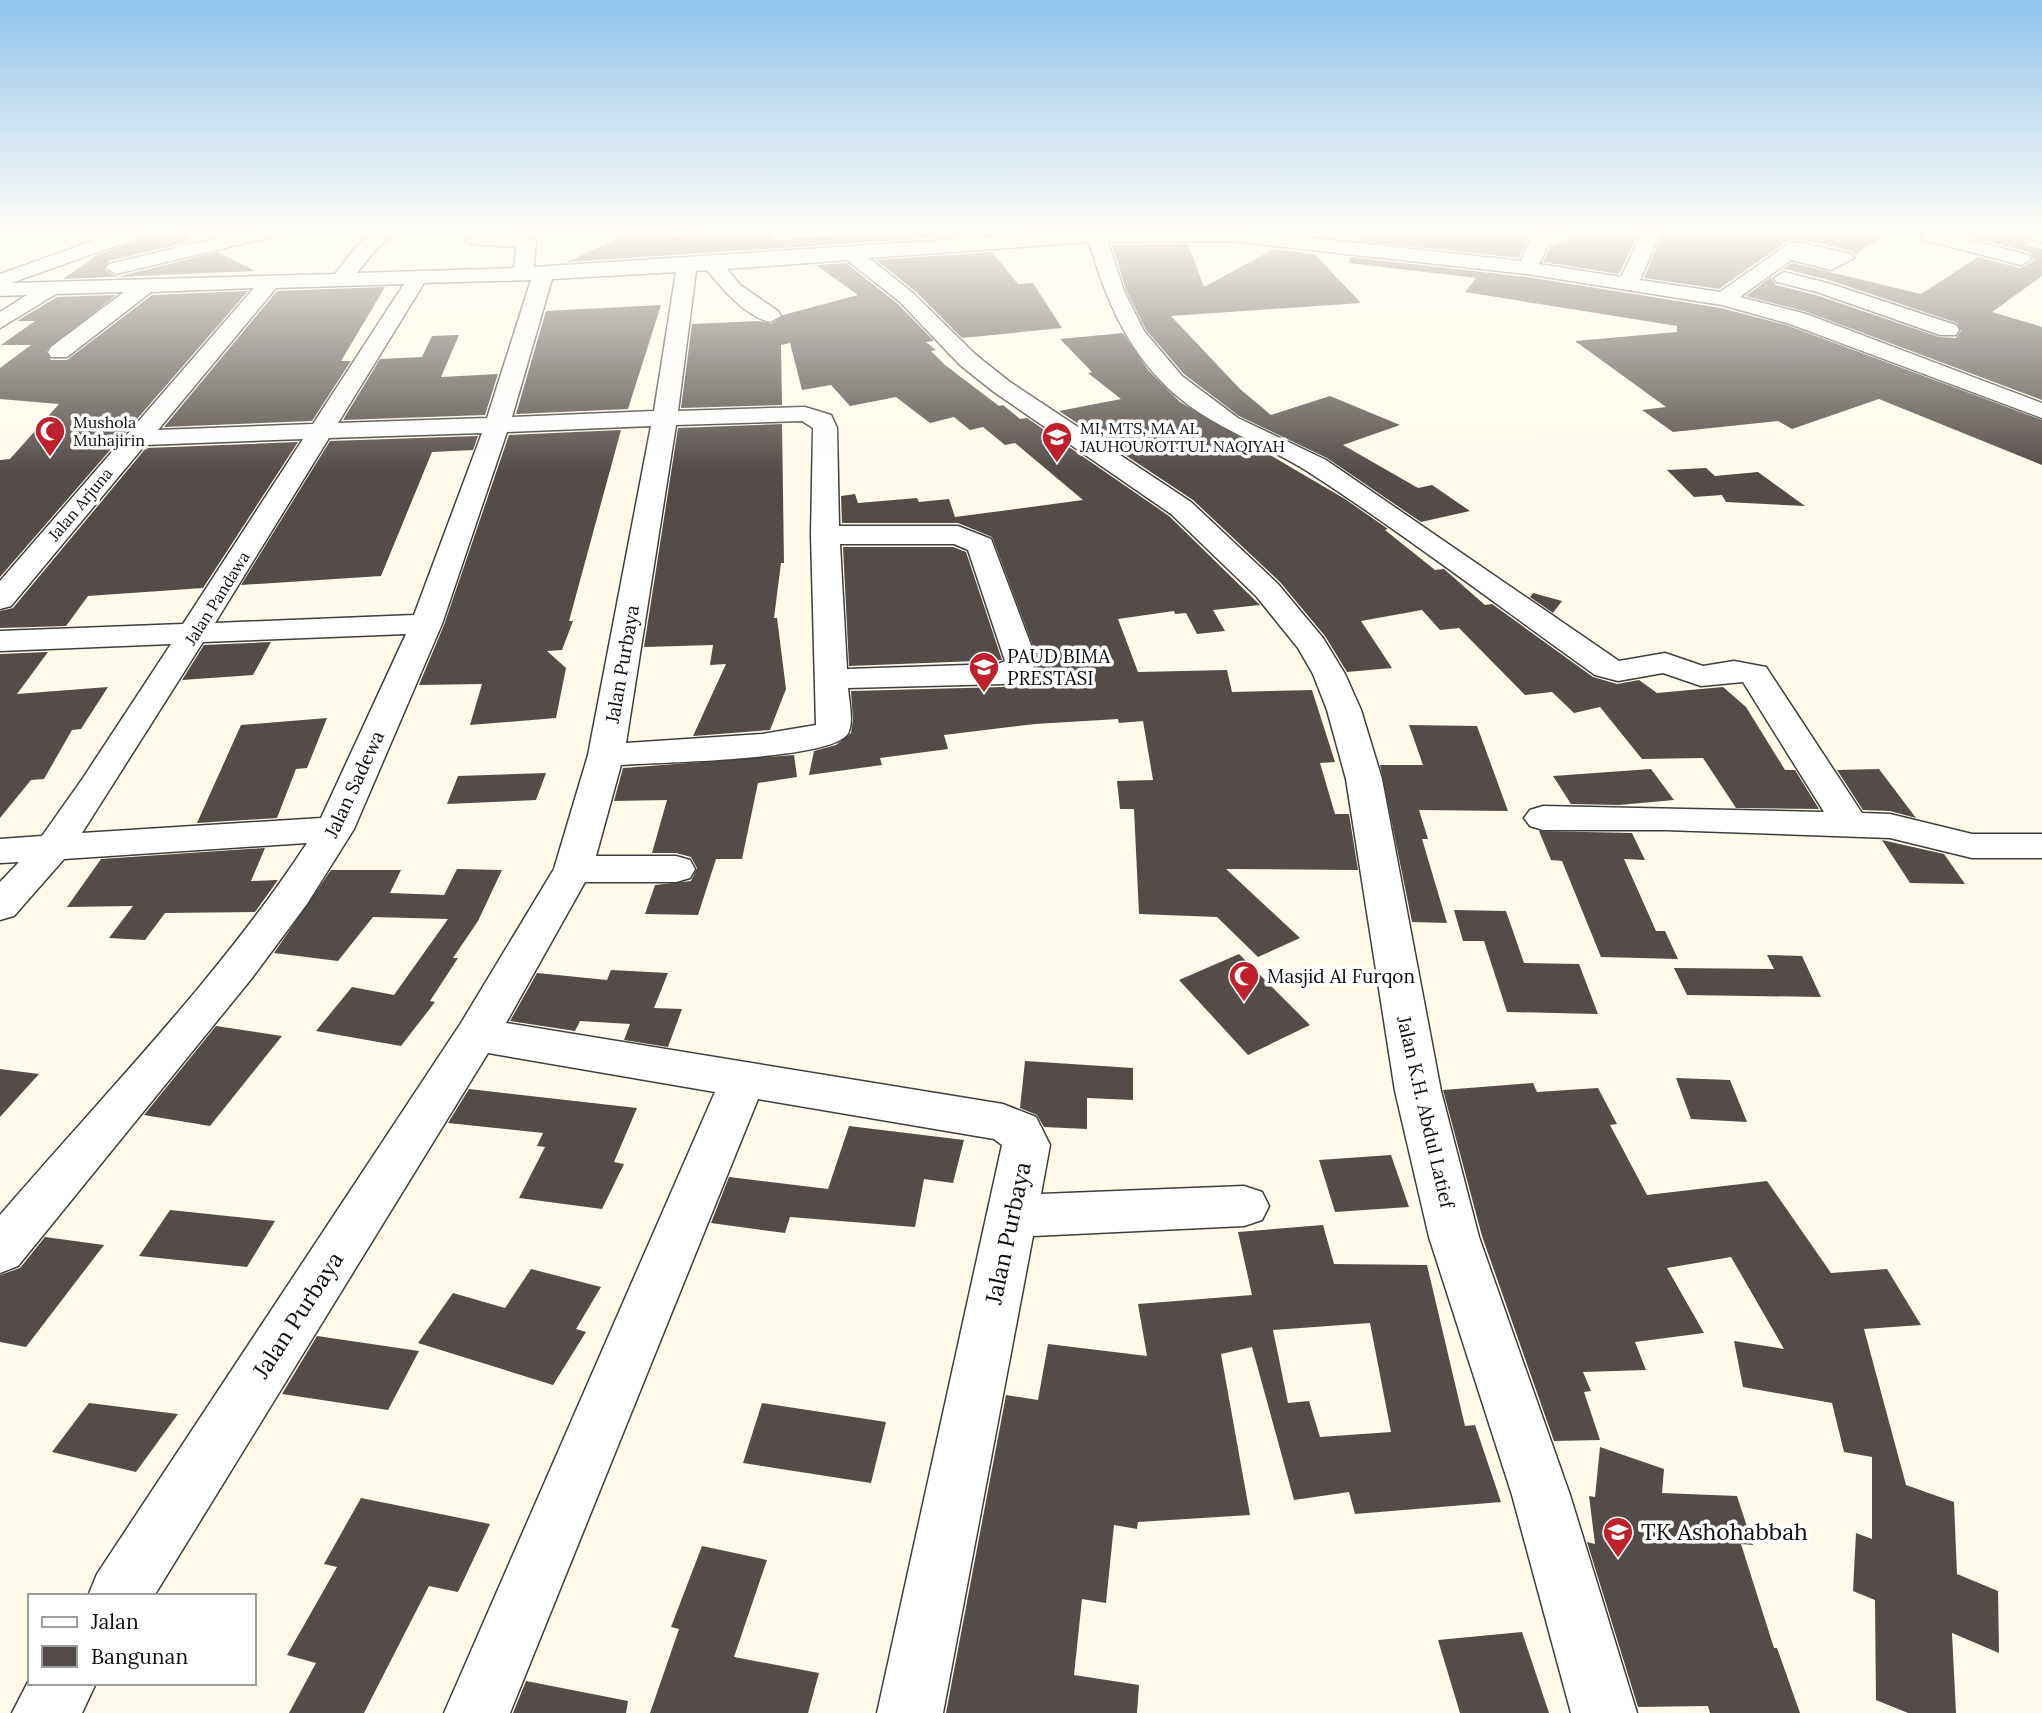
<svg xmlns="http://www.w3.org/2000/svg" width="2042" height="1713" viewBox="0 0 2042 1713" font-family="Lora,serif">
	<style>
		.building { fill: #544c48; fill-rule: evenodd }
		.lines { fill: none; stroke-linecap: round; stroke-linejoin: round }
		.minor-casing { stroke: #3e3e3e; stroke-width: 3 }
		.minor { fill: #fff; fill-rule: evenodd }
		.labels { text-anchor: middle; stroke-width: 7; stroke-linejoin: round; paint-order: stroke }
		.far-poi-label { font-size: 16px; fill: #0b0b0b; stroke: #fff; text-anchor: start }
		.far-street-label { font-size: 16px; fill: #0b0b0b; stroke: #fff }
		.poi-label { font-size: 19px; fill: #0b0b0b; stroke: #fff; text-anchor: start }
		.street-label { font-size: 19px; fill: #0b0b0b; stroke: #fff }
		.near-street-label { font-size: 23px; fill: #0b0b0b; stroke: #fff }
		.near-poi-label { font-size: 23px; fill: #0b0b0b; stroke: #fff; text-anchor: start }
	</style>
	<rect width="100%" height="100%" fill="#fffaea"/>
	<!-- building -->
	<path class="building" d="M 150,231 L 174,231 L 194,241 L 108,261 L 105,270 L 117,277 L 217,252 L 256,271 L 63,279 L 97,255 L 147,237 Z
		M 634,231 L 680,236 L 694,231 L 772,231 L 772,238 L 782,240 L 869,231 L 976,231 L 979,235 L 567,262 Z
		M 1362,231 L 1541,231 L 1541,232 L 1529,237 L 1519,258 L 1358,241 Z
		M 1569,231 L 1640,231 L 1619,274 L 1543,262 L 1550,247 L 1569,241 Z
		M 1663,231 L 1889,231 L 1855,255 L 1852,251 L 1798,239 L 1786,242 L 1719,289 L 1644,278 Z
		M 1946,231 L 2010,231 L 2013,238 L 2031,242 L 2025,245 L 2042,249 L 2042,276 L 1992,312 L 2042,327 L 2042,400 L 1807,312 L 1746,296 L 1771,277 L 1776,285 L 1816,295 L 1939,337 L 1956,338 L 1961,331 L 1957,323 L 1832,281 L 1785,269 L 1779,272 L 1792,263 L 1921,294 L 1978,257 L 2020,268 L 2034,260 L 2029,252 Z
		M 1188,244 L 1204,287 L 1274,249 L 1314,254 L 1361,303 L 1171,316 L 1240,389 L 1271,415 L 1330,396 L 1400,425 L 1343,445 L 1418,488 L 1432,485 L 1470,511 L 1421,522 L 1327,458 L 1239,416 L 1184,374 L 1146,330 L 1126,290 L 1112,245 Z
		M 992,252 L 1018,284 L 1033,283 L 1062,328 L 962,338 L 916,292 L 876,260 Z
		M 1351,257 L 1527,277 L 1721,308 L 1789,326 L 2042,420 L 2042,465 L 1879,399 L 1792,429 L 1778,421 L 1673,432 L 1642,410 L 1666,407 L 1575,341 L 1677,332 L 1677,326 L 1465,292 L 1476,278 L 1348,263 Z
		M 846,263 L 898,304 L 934,341 L 926,342 L 936,350 L 931,351 L 945,365 L 999,406 L 1003,405 L 1020,419 L 1027,418 L 1169,516 L 1260,605 L 1213,610 L 1225,631 L 1197,634 L 1186,613 L 1175,614 L 1174,611 L 1118,619 L 1138,672 L 1227,670 L 1232,692 L 1312,690 L 1335,762 L 1320,763 L 1335,814 L 1349,814 L 1358,870 L 1226,869 L 1300,938 L 1258,957 L 1217,917 L 1139,914 L 1134,809 L 1120,809 L 1117,781 L 1153,780 L 1143,721 L 1119,723 L 1118,719 L 1035,724 L 944,735 L 948,749 L 880,758 L 882,765 L 809,775 L 814,751 L 836,745 L 851,733 L 853,720 L 851,691 L 1003,687 L 1031,676 L 1039,662 L 992,537 L 958,523 L 842,523 L 841,496 L 855,494 L 858,503 L 917,498 L 919,502 L 949,499 L 955,517 L 1083,500 L 1015,443 L 1005,445 L 983,427 L 970,430 L 954,417 L 930,423 L 896,397 L 850,406 L 831,385 L 802,390 L 790,343 L 781,345 L 782,405 L 681,408 L 692,324 L 759,321 L 771,324 L 783,315 L 858,295 L 816,265 Z
		M 385,287 L 341,361 L 351,361 L 312,421 L 164,427 L 277,291 Z
		M 248,291 L 0,577 L 0,460 L 10,459 L 59,404 L 0,399 L 0,368 L 31,345 L 1,345 L 35,321 L 17,321 L 57,297 L 116,295 L 46,351 L 51,360 L 67,360 L 152,295 Z
		M 661,305 L 628,409 L 516,414 L 546,311 Z
		M 1123,333 L 1149,371 L 1180,402 L 1345,499 L 1388,529 L 1385,530 L 1435,570 L 1444,569 L 1485,605 L 1492,604 L 1593,677 L 1617,684 L 1639,680 L 1657,693 L 1723,687 L 1746,707 L 1785,770 L 1795,770 L 1819,809 L 1736,808 L 1703,758 L 1642,759 L 1600,707 L 1574,713 L 1552,692 L 1525,695 L 1459,628 L 1440,630 L 1422,610 L 1361,621 L 1392,668 L 1347,672 L 1325,636 L 1280,582 L 1193,500 L 1059,411 L 1121,399 L 1088,373 L 1092,372 L 1060,339 Z
		M 459,335 L 441,377 L 498,374 L 485,415 L 343,420 L 380,359 L 422,357 L 432,336 Z
		M 782,424 L 784,563 L 781,563 L 774,618 L 777,618 L 786,689 L 770,730 L 693,736 L 726,664 L 710,665 L 713,645 L 644,647 L 678,428 Z
		M 621,430 L 569,621 L 573,621 L 562,650 L 547,651 L 566,668 L 556,718 L 470,725 L 482,684 L 419,685 L 444,625 L 509,435 Z
		M 478,436 L 473,450 L 432,452 L 381,576 L 241,585 L 330,441 Z
		M 298,442 L 203,588 L 88,596 L 66,626 L 0,628 L 0,611 L 13,608 L 146,448 Z
		M 1706,468 L 1715,476 L 1758,472 L 1805,506 L 1726,502 L 1722,495 L 1694,497 L 1667,470 Z
		M 843,547 L 953,547 L 966,552 L 1002,660 L 849,666 Z
		M 1533,593 L 1562,601 L 1553,613 L 1530,597 Z
		M 271,642 L 253,675 L 182,680 L 204,645 Z
		M 48,652 L 17,694 L 108,687 L 81,729 L 72,730 L 44,779 L 31,780 L 0,818 L 0,654 Z
		M 327,718 L 307,768 L 296,769 L 277,818 L 197,823 L 241,725 Z
		M 1409,725 L 1477,726 L 1508,811 L 1419,810 L 1428,839 L 1422,839 L 1447,923 L 1412,922 L 1380,765 L 1423,765 Z
		M 794,755 L 797,777 L 758,783 L 742,859 L 716,859 L 698,915 L 645,914 L 655,885 L 691,881 L 697,868 L 691,857 L 676,853 L 652,853 L 667,800 L 614,801 L 623,768 Z
		M 1651,769 L 1674,800 L 1619,805 L 1571,804 L 1553,776 Z
		M 1879,769 L 1916,818 L 1890,811 L 1863,810 L 1837,770 Z
		M 546,773 L 536,800 L 447,804 L 458,776 Z
		M 1539,831 L 1632,833 L 1645,860 L 1624,859 L 1656,931 L 1665,931 L 1678,959 L 1601,957 L 1562,861 L 1551,860 Z
		M 1882,840 L 1944,854 L 1965,884 L 1910,883 Z
		M 265,848 L 251,881 L 278,880 L 255,912 L 165,913 L 145,940 L 109,938 L 133,906 L 67,907 L 101,859 Z
		M 457,869 L 502,870 L 478,921 L 453,958 L 458,958 L 430,1001 L 435,1002 L 401,1046 L 316,1031 L 352,987 L 394,995 L 448,919 L 373,917 L 338,961 L 274,953 L 331,870 L 401,870 L 390,893 L 444,895 Z
		M 1454,910 L 1506,911 L 1524,963 L 1579,964 L 1598,1014 L 1507,1012 L 1484,941 L 1463,941 Z
		M 1239,954 L 1310,1025 L 1248,1055 L 1179,980 Z
		M 1767,955 L 1802,956 L 1821,997 L 1687,995 L 1674,968 L 1774,969 Z
		M 611,970 L 668,973 L 654,1008 L 682,1009 L 668,1047 L 624,1040 L 630,1024 L 580,1021 L 575,1031 L 510,1021 L 537,973 L 607,980 Z
		M 216,1026 L 282,1036 L 210,1126 L 144,1115 Z
		M 1025,1061 L 1133,1068 L 1133,1100 L 1087,1098 L 1087,1129 L 1044,1127 L 1037,1115 L 1020,1108 Z
		M 0,1069 L 39,1074 L 0,1117 Z
		M 1676,1078 L 1730,1080 L 1747,1122 L 1691,1119 Z
		M 1533,1083 L 1537,1092 L 1598,1088 L 1617,1124 L 1610,1125 L 1647,1195 L 1767,1181 L 1831,1273 L 1887,1269 L 1921,1325 L 1864,1329 L 1906,1485 L 1954,1502 L 1957,1574 L 1998,1591 L 1999,1653 L 1952,1633 L 1956,1713 L 1908,1713 L 1876,1700 L 1875,1600 L 1853,1591 L 1856,1533 L 1872,1539 L 1872,1457 L 1844,1452 L 1832,1403 L 1743,1387 L 1734,1341 L 1784,1349 L 1731,1257 L 1667,1268 L 1704,1333 L 1635,1342 L 1646,1370 L 1583,1372 L 1591,1391 L 1584,1392 L 1600,1440 L 1554,1441 L 1482,1236 L 1443,1090 Z
		M 469,1089 L 637,1108 L 614,1162 L 624,1164 L 602,1209 L 519,1198 L 545,1147 L 537,1146 L 543,1133 L 448,1123 Z
		M 849,1126 L 964,1140 L 953,1183 L 924,1179 L 915,1227 L 790,1217 L 785,1233 L 711,1223 L 729,1177 L 828,1189 Z
		M 1391,1155 L 1409,1207 L 1335,1212 L 1319,1160 Z
		M 170,1210 L 275,1221 L 247,1267 L 139,1256 Z
		M 1323,1225 L 1334,1264 L 1427,1265 L 1465,1426 L 1475,1425 L 1501,1502 L 1355,1514 L 1349,1492 L 1294,1500 L 1252,1347 L 1221,1354 L 1250,1515 L 1138,1522 L 1137,1529 L 1114,1525 L 1106,1603 L 1082,1599 L 1074,1675 L 1139,1685 L 1137,1713 L 946,1713 L 1006,1395 L 1038,1400 L 1048,1344 L 1147,1356 L 1138,1304 L 1252,1295 L 1238,1232 ZM 1370,1323 L 1391,1432 L 1320,1437 L 1309,1401 L 1288,1403 L 1273,1330 Z
		M 45,1237 L 104,1245 L 26,1347 L 0,1342 L 0,1275 L 20,1268 Z
		M 531,1269 L 601,1287 L 576,1329 L 586,1332 L 553,1385 L 418,1343 L 453,1293 L 505,1308 Z
		M 317,1336 L 419,1351 L 388,1410 L 282,1394 Z
		M 89,1403 L 178,1414 L 136,1472 L 52,1452 Z
		M 762,1403 L 886,1422 L 871,1483 L 743,1463 Z
		M 1600,1447 L 1664,1469 L 1662,1493 L 1737,1496 L 1753,1545 L 1741,1544 L 1774,1648 L 1777,1648 L 1800,1713 L 1710,1713 L 1708,1706 L 1638,1707 L 1587,1542 L 1595,1544 L 1589,1496 L 1595,1497 Z
		M 361,1498 L 490,1524 L 458,1592 L 429,1586 L 364,1713 L 289,1713 L 316,1663 L 287,1655 L 337,1567 L 324,1564 Z
		M 702,1546 L 767,1560 L 734,1657 L 819,1673 L 808,1713 L 650,1713 L 679,1629 L 671,1627 Z
		M 1522,1632 L 1549,1713 L 1460,1713 L 1438,1640 Z
		M 526,1681 L 628,1701 L 626,1713 L 513,1713 Z"/>
	<g class="lines">
		<!-- minor casing -->
		<g class="minor-casing">
			<path id="minor" d="M 120,231 L 148,231 L 146,235 L 11,283 L 335,274 C 357,247 361,231 398,231 L 376,249 L 357,273 L 514,268 L 516,247 L 469,244 L 466,240 L 476,234 L 533,238 L 536,242 L 534,267 L 1082,231 L 1247,231 L 1521,261 L 1531,238 L 1545,234 L 1543,231 L 1565,231 L 1569,236 L 1567,240 L 1548,245 L 1539,264 L 1621,277 L 1643,231 L 1661,231 L 1640,280 L 1720,292 L 1787,245 L 1797,242 L 1851,254 L 1854,258 L 1831,270 L 1791,260 L 1740,297 L 1806,314 L 2042,403 L 2042,418 L 1790,324 L 1722,305 L 1527,274 L 1230,241 L 1108,242 L 1124,291 L 1144,331 L 1182,376 L 1238,418 L 1326,460 L 1619,661 L 1665,653 L 1703,666 L 1734,661 L 1766,667 L 1862,813 L 1890,814 L 1972,834 L 2042,834 L 2042,858 L 1972,858 L 1890,838 L 1666,830 L 1543,830 L 1530,826 L 1524,818 L 1530,810 L 1543,806 L 1824,812 L 1743,682 L 1701,686 L 1663,673 L 1618,681 L 1595,675 C 1501,608 1407,536 1310,473 C 1262,442 1207,427 1165,385 C 1124,344 1105,296 1089,242 L 869,258 L 914,294 L 976,355 L 1010,382 L 1191,502 L 1278,584 L 1323,638 L 1345,674 L 1361,710 L 1382,779 L 1441,1091 L 1479,1237 L 1570,1495 L 1637,1713 L 1571,1713 L 1512,1495 L 1429,1237 L 1395,1091 L 1346,779 L 1327,710 L 1313,674 L 1298,648 L 1256,596 L 1171,514 L 994,392 L 960,365 L 900,302 L 847,260 L 727,269 L 740,285 L 778,311 L 781,316 L 770,322 C 745,316 723,290 707,270 L 696,271 L 678,411 L 805,407 L 831,415 L 837,428 L 839,526 L 958,526 L 991,539 L 1037,661 L 1030,674 L 1003,684 L 848,688 C 849,700 855,727 846,736 C 822,760 661,762 621,765 L 596,856 L 676,856 L 690,860 L 695,869 L 690,878 L 676,882 L 585,882 L 506,1023 L 1003,1104 L 1036,1117 L 1050,1145 L 1041,1194 L 1244,1186 L 1262,1192 L 1269,1206 L 1262,1220 L 1244,1226 L 1033,1236 L 943,1713 L 877,1713 L 1002,1145 L 994,1139 L 758,1099 L 510,1713 L 444,1713 L 715,1092 L 488,1053 L 154,1596 L 88,1596 L 97,1574 L 461,1023 L 554,869 L 588,755 L 651,426 L 507,432 L 442,624 L 354,829 L 307,904 L 252,978 L 18,1266 L 0,1273 L 0,1215 C 104,1094 220,976 307,843 L 64,859 L 14,916 L 0,920 L 0,882 L 19,862 L 0,863 L 0,839 L 42,836 L 83,778 L 171,644 L 0,651 L 0,631 L 183,624 L 303,439 L 145,445 L 11,606 L 0,609 L 0,581 L 254,288 L 151,292 L 67,357 L 51,357 L 48,352 L 51,347 L 124,292 L 56,294 L 0,328 L 0,312 L 27,295 L 0,296 L 0,274 ZM 676,272 L 654,411 L 512,417 L 552,279 ZM 531,280 L 487,418 L 338,423 L 424,283 ZM 404,284 L 313,424 L 158,430 L 276,288 ZM 802,421 L 813,428 L 811,535 L 816,725 L 762,734 L 626,743 L 676,425 ZM 482,433 L 414,615 L 215,623 L 329,438 ZM 840,544 L 954,544 L 968,550 L 1005,661 L 998,664 L 847,669 ZM 406,634 L 321,818 L 82,833 L 203,642 Z
				M 247,231 L 281,231 L 279,235 L 116,274 L 106,268 L 109,264 Z
				M 1935,231 L 2028,255 L 2031,259 L 2021,265 L 1924,240 L 1922,236 L 1924,232 Z
				M 2012,231 L 2042,231 L 2042,242 L 2014,235 Z
				M 1784,272 L 1831,284 L 1956,325 L 1959,330 L 1956,335 L 1940,335 L 1817,292 L 1777,282 L 1774,278 Z
				M 30,1678 L 30,1683 L 96,1683 L 82,1713 L 12,1713 Z"/>
		</g>
		<!-- minor -->
		<use href="#minor" class="minor"/>
	</g>
	<!-- sky -->
	<linearGradient id="sky" x2="0" y2="1"><stop stop-color="#91c4ee"/><stop offset="0.49" stop-color="#fffdf6"/><stop offset="1" stop-color="#fffdf6" stop-opacity="0"/></linearGradient>
	<rect width="2042" height="471" fill="url(#sky)"/>
	<!-- icons -->
	<defs>
		<g id="mosque-pin" transform="scale(1.575)"><path d="M0 17L-7.5 6A9.5 9.5 0 1 1 7.5 6Z" fill="#be212b" stroke="#fff"/><path d="M3.5-4.9A6 6 0 1 0 3.5 4.9A5 5 0 1 1 3.5-4.9Z" fill="#fff"/></g>
		<g id="school-pin" transform="scale(1.575)"><path d="M0 17L-7.5 6A9.5 9.5 0 1 1 7.5 6Z" fill="#be212b" stroke="#fff"/><path d="M0-5L7-2L0 1L-7-2ZM-4 1L0 2.5L4 1V4Q0 6-4 4Z" fill="#fff"/></g>
	</defs>
	<g fill-rule="evenodd">
		<use href="#mosque-pin" x="50" y="431"/>
		<use href="#school-pin" x="1057" y="437"/>
		<use href="#school-pin" x="984" y="667"/>
		<use href="#mosque-pin" x="1244" y="976"/>
		<use href="#school-pin" x="1618" y="1532"/>
	</g>
	<g class="labels">
		<!-- far-poi labels -->
		<g class="far-poi-label">
			<text x="73" y="428">Mushola<tspan x="73" dy="18">Muhajirin</tspan></text>
			<text x="1080" y="434">MI, MTS, MA AL<tspan x="1080" dy="18">JAUHOUROTTUL NAQIYAH</tspan></text>
		</g>
		<!-- far-street labels -->
		<g class="far-street-label">
			<text transform="translate(80 504) rotate(-50)" y="6">Jalan Arjuna</text>
			<text transform="translate(217 598) rotate(-58)" y="6">Jalan Pandawa</text>
		</g>
		<!-- poi labels -->
		<g class="poi-label">
			<text x="1007" y="663">PAUD BIMA<tspan x="1007" dy="22">PRESTASI</tspan></text>
			<text x="1267" y="983">Masjid Al Furqon</text>
		</g>
		<!-- street labels -->
		<g class="street-label">
			<text transform="translate(622 664) rotate(-80)" y="7">Jalan Purbaya</text>
			<text transform="translate(354 784) rotate(-65)" y="7">Jalan Sadewa</text>
			<text transform="translate(1426 1112) rotate(77)" y="7">Jalan K.H. Abdul Latief</text>
		</g>
		<!-- near-street labels -->
		<g class="near-street-label">
			<text transform="translate(1008 1233) rotate(-78)" y="8">Jalan Purbaya</text>
			<text transform="translate(298 1315) rotate(-57)" y="8">Jalan Purbaya</text>
		</g>
		<!-- near-poi labels -->
		<g class="near-poi-label">
			<text x="1641" y="1540">TK Ashohabbah</text>
		</g>
	</g>
	<!-- legend -->
	<rect x="28" y="1594" width="228" height="91" fill="#ffffff" stroke="#9d9d9d" stroke-width="2"/>
	<rect x="42" y="1617" width="35" height="10" fill="#ffffff" stroke="#9d9d9d" stroke-width="2"/>
	<text x="91" y="1629" font-size="21" fill="#0b0b0b">Jalan</text>
	<rect x="42" y="1646" width="35" height="21" fill="#544c48" stroke="#9d9d9d" stroke-width="2"/>
	<text x="91" y="1664" font-size="21" fill="#0b0b0b">Bangunan</text>
</svg>
